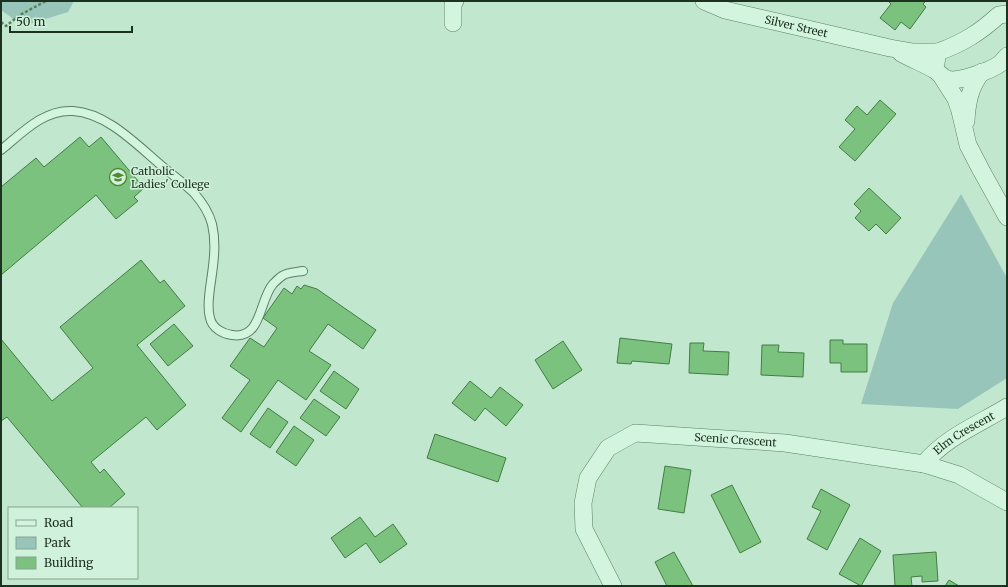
<svg xmlns="http://www.w3.org/2000/svg" width="1008" height="587" viewBox="0 0 1008 587" font-family="Merriweather,serif">
	<style>
		.green { fill: #97c5b9 }
		.building { fill: #7bc27f; stroke: #437c45 }
		.lines { fill: none; stroke-linecap: round; stroke-linejoin: round }
		.service-casing { stroke: #5b8061; stroke-width: 10 }
		.minor-casing { stroke: #5b8061; stroke-width: 18 }
		.path { stroke: #5b8061; stroke-width: 2.5; stroke-dasharray: 3 2; stroke-linecap: butt }
		.service { stroke: #d3f4de; stroke-width: 8 }
		.minor { stroke: #d3f4de; stroke-width: 17 }
		.labels { text-anchor: middle; stroke-width: 3; stroke-linejoin: round; paint-order: stroke }
		.street-label { font-size: 11px; fill: #1d3120; stroke: #d0f1db }
		.poi-label { font-size: 11px; fill: #1d3120; stroke: #d0f1db; text-anchor: start }
	</style>
	<rect width="100%" height="100%" fill="#c1e8ce"/>
	<!-- green -->
	<path class="green" d="M 1,1 L 74,1 L 68,12 L 23,26 L 1,10 Z
		M 961,194 L 1007,278 L 1007,378 L 958,409 L 861,404 L 893,303 Z"/>
	<!-- building -->
	<path class="building" d="M 888,1 L 926,1 L 923,4 L 926,7 L 910,29 L 901,22 L 895,30 L 880,18 L 891,4 Z
		M 880,100 L 896,114 L 855,161 L 839,147 L 855,129 L 845,120 L 857,106 L 867,115 Z
		M 80,137 L 89,147 L 101,137 L 144,188 L 134,197 L 138,201 L 116,219 L 96,195 L 1,275 L 1,187 L 36,158 L 44,167 Z
		M 869,188 L 901,218 L 886,234 L 876,224 L 869,231 L 855,218 L 861,211 L 854,204 Z
		M 141,260 L 160,283 L 164,280 L 185,306 L 137,345 L 186,405 L 157,430 L 146,417 L 91,462 L 100,473 L 104,469 L 125,494 L 109,508 L 83,508 L 7,417 L 1,421 L 1,339 L 52,401 L 93,368 L 60,327 Z
		M 304,285 L 317,289 L 376,330 L 363,349 L 328,324 L 309,351 L 331,365 L 306,400 L 278,380 L 241,432 L 222,418 L 250,380 L 230,366 L 250,338 L 264,347 L 277,328 L 263,318 L 284,288 L 292,294 L 297,286 L 301,289 Z
		M 174,324 L 193,346 L 168,366 L 150,344 Z
		M 620,338 L 672,344 L 669,364 L 632,361 L 631,364 L 617,363 Z
		M 830,340 L 843,340 L 843,344 L 867,344 L 867,372 L 841,372 L 841,363 L 830,363 Z
		M 563,341 L 582,370 L 553,389 L 535,360 Z
		M 690,343 L 704,343 L 703,351 L 729,352 L 728,375 L 689,373 Z
		M 762,345 L 779,345 L 778,352 L 804,353 L 803,377 L 761,375 Z
		M 334,371 L 359,389 L 346,409 L 320,391 Z
		M 470,381 L 491,398 L 500,387 L 523,405 L 506,426 L 485,408 L 475,421 L 452,403 Z
		M 314,399 L 340,417 L 326,436 L 300,418 Z
		M 268,408 L 288,422 L 270,448 L 250,434 Z
		M 294,426 L 314,440 L 296,466 L 276,452 Z
		M 435,434 L 506,458 L 498,482 L 427,458 Z
		M 665,466 L 691,470 L 684,513 L 658,509 Z
		M 732,485 L 761,542 L 740,553 L 711,495 Z
		M 821,489 L 850,505 L 827,550 L 807,539 L 821,511 L 812,507 Z
		M 360,517 L 375,537 L 393,524 L 407,544 L 380,563 L 366,543 L 345,558 L 331,538 Z
		M 860,538 L 881,551 L 861,586 L 839,574 Z
		M 674,552 L 693,586 L 667,586 L 655,562 Z
		M 936,552 L 938,581 L 922,582 L 922,576 L 911,577 L 912,586 L 895,586 L 893,555 Z
		M 949,580 L 959,586 L 945,586 Z"/>
	<g class="lines">
		<!-- service casing -->
		<g class="service-casing">
			<path id="service" d="M 1,150 C 22,133 44,109 73,111 C 107,113 137,145 162,166 C 172,175 184,183 194,193 C 202,202 209,213 212,224 C 217,245 213,267 210,288 C 209,297 207,308 210,318 C 212,328 223,334 232,335 C 262,340 259,300 273,284 C 276,281 279,278 282,276 C 287,272 297,272 303,271"/>
		</g>
		<!-- minor casing -->
		<g class="minor-casing">
			<g id="minor">
				<path id="s1" d="M 704,1 L 725,10 L 890,48 L 913,52 L 938,52"/>
				<path d="M 453,23 L 453,4 L 455,1"/>
				<path d="M 901,53 C 912,59 924,64 935,70 C 939,73 942,77 947,79 C 958,83 992,70 1001,63 C 1003,61 1005,58 1007,56"/>
				<path d="M 936,63 L 938,52 C 963,43 979,33 999,15 L 1007,14"/>
				<path d="M 942,77 L 956,99 L 960,111 L 968,145 L 981,170 L 1007,217"/>
				<path d="M 966,121 C 967,103 970,86 982,72"/>
				<path id="s2" d="M 924,464 C 944,438 979,424 1007,407"/>
				<path id="s3" d="M 613,586 L 584,529 L 583,503 L 588,478 L 608,448 L 635,433 L 785,443 L 924,464 L 959,475 L 1007,502"/>
			</g>
		</g>
		<!-- path -->
		<path class="path" d="M 1,22 L 6,26 L 20,15 L 46,1"/>
		<!-- service -->
		<use href="#service" class="service"/>
		<!-- minor -->
		<use href="#minor" class="minor"/>
	</g>
	<!-- icons -->
	<defs>
		<g id="school-ring" transform="scale(0.9)"><circle r="9.5" fill="#d0f1db" stroke="#518831" stroke-width="1.5"/><path d="M0-5L7-2L0 1L-7-2ZM-4 1L0 2.5L4 1V4Q0 6-4 4Z" fill="#518831"/></g>
	</defs>
	<g fill-rule="evenodd">
		<use href="#school-ring" x="118" y="177"/>
	</g>
	<g class="labels">
		<!-- street labels -->
		<g class="street-label">
			<text dy="4" stroke="none"><textPath href="#s1" startOffset="96">Silver Street</textPath></text>
			<text dy="4" stroke="none"><textPath href="#s2" startOffset="51">Elm Crescent</textPath></text>
			<text dy="4" stroke="none"><textPath href="#s3" startOffset="283">Scenic Crescent</textPath></text>
		</g>
		<!-- poi labels -->
		<g class="poi-label">
			<text x="131" y="175">Catholic<tspan x="131" dy="13">Ladies' College</tspan></text>
		</g>
	</g>
	<!-- border -->
	<rect width="1008" height="587" fill="none" stroke="#1d3120" stroke-width="4"/>
	<!-- legend -->
	<rect x="8" y="507" width="130" height="72" fill="#d0f1db" stroke="#88a490"/>
	<rect x="16" y="520" width="20" height="6" fill="#d3f4de" stroke="#88a490"/>
	<text x="44" y="527" font-size="12" fill="#1d3120">Road</text>
	<rect x="16" y="537" width="20" height="12" fill="#97c5b9" stroke="#88a490"/>
	<text x="44" y="547" font-size="12" fill="#1d3120">Park</text>
	<rect x="16" y="557" width="20" height="12" fill="#7bc27f" stroke="#88a490"/>
	<text x="44" y="567" font-size="12" fill="#1d3120">Building</text>
	<!-- scale -->
	<path d="M10 26v6h122v-6" fill="none" stroke="#1d3120" stroke-width="2"/>
	<text x="16" y="26" font-size="12" fill="#1d3120" stroke="#d0f1db" stroke-width="3" paint-order="stroke">50 m</text>
</svg>
